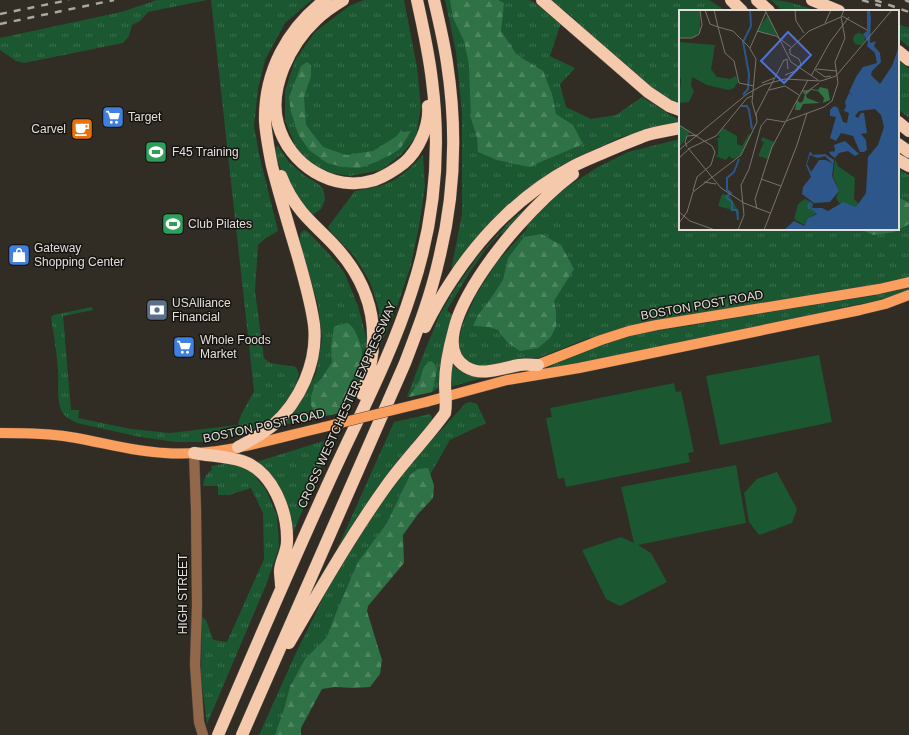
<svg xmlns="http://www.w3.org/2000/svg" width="909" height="735" viewBox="0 0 909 735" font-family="Helvetica,sans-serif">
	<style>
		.grass { fill: url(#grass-tufts) }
		.forest { fill: url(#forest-firs) }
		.pitch { fill: #1b5831 }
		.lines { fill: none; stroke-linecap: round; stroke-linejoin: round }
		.minor-casing { stroke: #4d4941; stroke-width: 11 }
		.major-casing { stroke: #4d4941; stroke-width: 11 }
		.highway-casing { stroke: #4d4941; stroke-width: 13 }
		.minor { stroke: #936749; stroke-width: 10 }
		.major { stroke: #fa9f5e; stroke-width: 10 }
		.highway { stroke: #f5c9ac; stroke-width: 12 }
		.rail { stroke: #aaa6a0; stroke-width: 2.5; stroke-dasharray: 7 7; stroke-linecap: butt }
		.major-bridge-casing { stroke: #4d4941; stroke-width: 11; stroke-linecap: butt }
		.major-bridge { stroke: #fa9f5e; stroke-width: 10 }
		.labels { text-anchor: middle; stroke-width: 3; stroke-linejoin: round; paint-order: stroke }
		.poi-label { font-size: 12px; fill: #e2dfda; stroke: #171511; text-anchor: start }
		.street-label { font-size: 12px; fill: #e2dfda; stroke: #171511 }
		.inset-river { fill: none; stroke: #2d568b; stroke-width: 2 }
		.inset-road { fill: none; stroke: #78746d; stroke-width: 1 }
		.view { fill: #4e72d8; fill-opacity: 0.15; stroke: #4e72d8; stroke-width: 2 }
		.inset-edge { fill: none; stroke: #e2dfda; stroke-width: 2 }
	</style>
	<defs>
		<pattern id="grass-tufts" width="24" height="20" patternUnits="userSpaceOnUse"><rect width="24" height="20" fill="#1b5831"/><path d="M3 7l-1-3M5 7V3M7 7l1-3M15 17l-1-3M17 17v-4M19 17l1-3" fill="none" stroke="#3c704e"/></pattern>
		<pattern id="forest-firs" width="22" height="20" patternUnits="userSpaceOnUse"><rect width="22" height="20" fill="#2f7245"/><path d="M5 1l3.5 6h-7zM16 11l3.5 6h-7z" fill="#4d865f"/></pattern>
	</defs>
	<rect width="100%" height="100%" fill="#312c24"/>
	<!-- grass -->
	<path class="grass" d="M 157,0 L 207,0 L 148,12 L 140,21 L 132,25 L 129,36 L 123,43 L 24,63 L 16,61 L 0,50 L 0,38 L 121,12 Z
		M 211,0 L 312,0 L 285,23 L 265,60 L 258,89 L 254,126 L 259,154 L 278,231 L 266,238 L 258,245 L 255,291 L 264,358 L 270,363 L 296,367 L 299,374 L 295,387 L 276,416 L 267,423 L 265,422 L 263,423 L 264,426 L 246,432 L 205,442 L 176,442 L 140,437 L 77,423 C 71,420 65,417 62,412 C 56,399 59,385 58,371 C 57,354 54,336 51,318 L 53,315 L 92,307 L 93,310 L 63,316 L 71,410 L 79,410 L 79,411 L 78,418 L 131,429 L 170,433 L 238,425 C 240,413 249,402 254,391 Z
		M 364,0 L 404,0 L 417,67 L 421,107 L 416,137 L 402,154 L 381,170 L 350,176 L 320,171 L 298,152 L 285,121 L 285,91 L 295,60 L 315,32 L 349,6 Z
		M 445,0 L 528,0 L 532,1 L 561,23 L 550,56 L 575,68 L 560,84 L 566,107 L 591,119 L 616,115 L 642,97 L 669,114 L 680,120 L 680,122 L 668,124 L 622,137 L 577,157 L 545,176 L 509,204 L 469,246 L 451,270 L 462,214 L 462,113 L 456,52 Z
		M 550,0 L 709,0 L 726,11 L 680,11 L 680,108 L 651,92 L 569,14 Z
		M 771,0 C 787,0 802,6 817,11 L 783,11 Z
		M 898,24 L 909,28 L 909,47 L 898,38 Z
		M 898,59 L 909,69 L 909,118 L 898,109 Z
		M 680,139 L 680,229 L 898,229 L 898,169 L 909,175 L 909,277 L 891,283 L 633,327 L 589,338 L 538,358 L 503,367 L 475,367 L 464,360 L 458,347 L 462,326 L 476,295 L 497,262 L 526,230 L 529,222 L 564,189 L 598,167 L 628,152 Z
		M 278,146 L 289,162 L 305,176 L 314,181 L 322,187 L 324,192 L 325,200 L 321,209 L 313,215 L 299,201 L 282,173 L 273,148 Z
		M 423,155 L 425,187 L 419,226 L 411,265 L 398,304 L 380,346 L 379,310 L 370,282 L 355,257 L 331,232 L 328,227 L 355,191 C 367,189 381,187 392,181 C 404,175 413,165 423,155 Z
		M 535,201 L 503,235 L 501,233 L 486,249 L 470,272 L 447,310 L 453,316 C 446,340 439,363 438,388 L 432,392 L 407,397 L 419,365 L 440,314 L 456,287 L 478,256 L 511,220 Z
		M 304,230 L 308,232 L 330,255 L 344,272 L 358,306 L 367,340 L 364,372 L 349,411 L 295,423 L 280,425 L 282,423 L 286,421 L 303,399 L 316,373 L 322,339 L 318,305 L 300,242 L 300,234 Z
		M 909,288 L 909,290 L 898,295 L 875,301 L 839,308 L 807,317 L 665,347 L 661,345 L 654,349 L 606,359 L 545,369 L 557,363 L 595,348 L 633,335 L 801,307 L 872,296 Z
		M 453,365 C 461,374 470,375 483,377 L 482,378 L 450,387 Z
		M 471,402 L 477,404 L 486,423 L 450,440 L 353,609 L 328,675 L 287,735 L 259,735 L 294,657 L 329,586 L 375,512 L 416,457 L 466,403 Z
		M 430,414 L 432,417 C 431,427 408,449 401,457 C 376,486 358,520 338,551 L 338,547 L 394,422 Z
		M 333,438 L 293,533 L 289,509 L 280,491 L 253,463 Z
		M 236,462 L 241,463 L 252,473 L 265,488 L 277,515 L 279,547 L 266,585 L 207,724 L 201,678 L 202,617 L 206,620 L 213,640 L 227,642 L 264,559 L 263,513 L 251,488 L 229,495 L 218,495 L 218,486 L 203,486 C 204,479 205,474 212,470 L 211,466 Z"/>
	<!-- forest -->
	<path class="forest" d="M 450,0 L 498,0 L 504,3 L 501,31 L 517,55 L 543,71 L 552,94 L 556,114 L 573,125 L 583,144 L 529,167 L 497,160 L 478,152 L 477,138 L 471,118 L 469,65 L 464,41 L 453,18 Z
		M 307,62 L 311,65 L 311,76 L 304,97 L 306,125 L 323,147 L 346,155 L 373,151 L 397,136 L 401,130 L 403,132 L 411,131 L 400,149 L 392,154 L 376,162 L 359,168 L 343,167 L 327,163 L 309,150 L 298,134 L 291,112 L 289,97 L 301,66 Z
		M 898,197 L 909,203 L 909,224 L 894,232 L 873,235 L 860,229 L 898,229 Z
		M 541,234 L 561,245 L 574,269 L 554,301 L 556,311 L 556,326 L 551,337 L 538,348 L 520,351 L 507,342 L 498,330 L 489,327 L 473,326 L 478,315 L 491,298 L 503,280 L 508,258 L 524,237 Z
		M 347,323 C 354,327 355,331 358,338 C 370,364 350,373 346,396 C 345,401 346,406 347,411 L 331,415 L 317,413 L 313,409 L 311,405 L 311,396 L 315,385 L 322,378 L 332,362 L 331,347 L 334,327 Z
		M 432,361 L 437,369 L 435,380 L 432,392 L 409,397 L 420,380 L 423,369 L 428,362 Z
		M 428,468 L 434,485 L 433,498 L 418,514 L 403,535 L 404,563 L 368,606 L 367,611 L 382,660 L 380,674 L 370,687 L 354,688 L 335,687 L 322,689 L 301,728 L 301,735 L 275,735 L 284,709 L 290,687 L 305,659 L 327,637 L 336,613 L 358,562 L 387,523 L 410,475 L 418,469 Z"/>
	<!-- pitch -->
	<path class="pitch" d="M 819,355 L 832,422 L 720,445 L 706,376 Z
		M 674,383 L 676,392 L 681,391 L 694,452 L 688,453 L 690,462 L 566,487 L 564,478 L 558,479 L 546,418 L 552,417 L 550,408 Z
		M 736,465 L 746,523 L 638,545 L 651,553 L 667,582 L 620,606 L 606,599 L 582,550 L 621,537 L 634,543 L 621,487 Z
		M 777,472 L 797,509 L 792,523 L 759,535 L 749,522 L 744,493 L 757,479 Z"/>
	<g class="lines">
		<!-- minor casing -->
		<g class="minor-casing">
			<path id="minor" d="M 194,453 L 196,509 L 197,606 L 195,665 L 199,722 L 203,735"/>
		</g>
		<!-- major casing -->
		<g class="major-casing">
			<path id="major" d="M 532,367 L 601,340 L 629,331 L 657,325 L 879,289 L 909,282
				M 426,402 L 507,380 L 579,368 L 860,310 L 885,304 L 909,295
				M 0,433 C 23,433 47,433 70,437 C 102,442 133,452 165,453 C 219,457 272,439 324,427"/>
		</g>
		<!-- highway casing -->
		<g class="highway-casing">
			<path id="highway" d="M 343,0 C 333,6 324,12 316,20 C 290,44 268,89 278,124 C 289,165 333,193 375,180 C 385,176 395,170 404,163 C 418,151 430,126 428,106
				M 542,0 L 648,92 L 669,106 L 680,110
				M 731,0 L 742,11
				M 757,0 L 769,11
				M 812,0 L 839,11
				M 898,51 L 909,60
				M 898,122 L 909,131
				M 898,144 L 909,152
				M 898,160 L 909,166
				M 281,176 C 286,189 293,201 302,212 C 312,224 324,234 334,245 C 375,289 383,339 362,394
				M 425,327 C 433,311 442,295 452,280 C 482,234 523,193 572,167 C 583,161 594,157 605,152 C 619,146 633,140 647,135 C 658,132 669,130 680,128
				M 538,365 C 532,365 525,364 519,365 C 502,368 482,377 466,367 C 423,341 497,249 518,226 C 535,207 553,189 573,174
				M 238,447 C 250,441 262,434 272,426 C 300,402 318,362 314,325 C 311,302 304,279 298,257 C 289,227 280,197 272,166 C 269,151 266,136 265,121 C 264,72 287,29 325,0
				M 194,453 C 210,456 227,456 242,461 C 273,471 288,512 287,542 C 287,552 280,562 280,571 C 280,576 281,581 281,586
				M 289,643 C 320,590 351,535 387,485 C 405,460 427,438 445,413 C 447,403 445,394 445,384 C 445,366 449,348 454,330
				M 218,735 C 254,651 290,567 328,484 C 357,420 391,357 412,290 C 434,223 441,151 432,81 C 429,54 423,27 417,0
				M 242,735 L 405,363 C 418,329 431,295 439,259 C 455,195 457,128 447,63 C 444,42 439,21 434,0"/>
		</g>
		<!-- minor -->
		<use href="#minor" class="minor"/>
		<!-- major -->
		<use href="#major" class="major"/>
		<!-- highway -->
		<use href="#highway" class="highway"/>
		<!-- rail -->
		<path class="rail" d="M 862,0 L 881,6
			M 875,0 L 909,12
			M 905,0 L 909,2
			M 0,14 L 69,0
			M 0,24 L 114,0"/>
		<!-- major-bridge casing -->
		<g class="major-bridge-casing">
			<path id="major-bridge" d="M 324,427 L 426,402"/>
		</g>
		<!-- major-bridge -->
		<use href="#major-bridge" class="major-bridge"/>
	</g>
	<!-- icons -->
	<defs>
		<g id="supermarket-square" transform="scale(1.15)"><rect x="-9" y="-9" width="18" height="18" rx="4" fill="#3f7fe0" stroke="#171511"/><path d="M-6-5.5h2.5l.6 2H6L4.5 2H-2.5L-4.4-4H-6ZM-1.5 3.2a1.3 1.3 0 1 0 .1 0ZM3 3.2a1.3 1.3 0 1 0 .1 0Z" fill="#fff"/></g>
		<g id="cafe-square" transform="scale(1.15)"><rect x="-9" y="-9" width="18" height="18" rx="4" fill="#e8710a" stroke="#171511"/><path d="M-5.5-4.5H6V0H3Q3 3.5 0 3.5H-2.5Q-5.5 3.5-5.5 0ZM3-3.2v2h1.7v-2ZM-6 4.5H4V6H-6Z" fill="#fff"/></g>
		<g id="stadium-square" transform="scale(1.15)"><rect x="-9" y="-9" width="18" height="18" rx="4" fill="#2e9e5b" stroke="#171511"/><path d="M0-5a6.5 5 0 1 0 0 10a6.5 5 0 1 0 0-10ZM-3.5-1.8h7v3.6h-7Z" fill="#fff"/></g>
		<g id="shop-square" transform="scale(1.15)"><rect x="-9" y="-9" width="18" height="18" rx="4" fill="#3f7fe0" stroke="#171511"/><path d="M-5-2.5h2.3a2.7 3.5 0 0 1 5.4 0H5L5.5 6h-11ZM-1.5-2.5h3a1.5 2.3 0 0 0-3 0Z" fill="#fff"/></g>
		<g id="bank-square" transform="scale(1.15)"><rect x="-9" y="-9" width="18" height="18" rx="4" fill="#5c6f8a" stroke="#171511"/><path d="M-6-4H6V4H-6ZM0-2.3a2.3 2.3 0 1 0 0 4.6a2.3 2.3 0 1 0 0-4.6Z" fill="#fff"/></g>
	</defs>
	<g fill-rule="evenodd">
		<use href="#supermarket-square" x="113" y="117"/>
		<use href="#cafe-square" x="82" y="129"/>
		<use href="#stadium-square" x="156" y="152"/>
		<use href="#stadium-square" x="173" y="224"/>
		<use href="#shop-square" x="19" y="255"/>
		<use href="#bank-square" x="157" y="310"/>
		<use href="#supermarket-square" x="184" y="347"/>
	</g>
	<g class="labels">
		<!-- poi labels -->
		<g class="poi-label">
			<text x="128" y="121">Target</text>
			<text x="66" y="133" text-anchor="end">Carvel</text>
			<text x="172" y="156">F45 Training</text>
			<text x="188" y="228">Club Pilates</text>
			<text x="34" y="252">Gateway<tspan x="34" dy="14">Shopping Center</tspan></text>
			<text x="172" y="307">USAlliance<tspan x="172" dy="14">Financial</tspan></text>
			<text x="200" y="344">Whole Foods<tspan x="200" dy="14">Market</tspan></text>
		</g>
		<!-- street labels -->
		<g class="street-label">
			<text transform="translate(702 305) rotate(-10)" y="4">BOSTON POST ROAD</text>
			<text transform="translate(347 405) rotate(-66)" y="4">CROSS WESTCHESTER EXPRESSWAY</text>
			<text transform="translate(264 426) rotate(-12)" y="4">BOSTON POST ROAD</text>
			<text transform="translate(183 594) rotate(-90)" y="4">HIGH STREET</text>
		</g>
	</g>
	<!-- overview -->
	<g transform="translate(679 10)">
		<rect width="220" height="220" fill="#312c24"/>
		<path d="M 0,0 L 21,0 L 21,21 L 16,27 L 0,28 ZM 0,32 L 36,35 L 32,59 L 38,67 L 51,69 L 57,66 L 59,72 L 55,78 L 49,80 L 28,75 L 13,67 L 12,76 L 15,81 L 10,92 L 0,93 L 2,68 L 0,70 Z" fill="#1b5831"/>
		<path d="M 141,77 L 149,79 L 151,90 L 144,93 L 145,88 L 139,81 L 132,80 L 127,85 L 128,88 L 141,93 L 124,94 L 121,100 L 116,100 L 118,90 L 121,93 L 124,91 L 126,84 L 123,83 L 133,79 L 139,80 Z" fill="#2f7245"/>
		<path d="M 43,184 L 50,185 L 60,202 L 60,209 L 57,201 L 39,196 Z" fill="#1b5831"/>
		<path d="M 89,5 L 98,25 L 78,21 ZM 0,115 L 11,122 L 0,138 Z" fill="#1b5831"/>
		<path d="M174 29a6 6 0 1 1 12 0a6 6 0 1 1-12 0ZM 44,118 L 58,126 L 58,134 L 63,136 L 70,124 L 72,125 L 62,145 L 54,149 L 50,146 L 47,150 L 36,146 L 39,145 L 39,130 L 37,129 L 41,127 L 39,125 ZM 83,127 L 95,132 L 89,149 L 79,146 L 85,132 L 82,131 ZM 156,149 L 159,156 L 176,168 L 175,189 L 180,194 L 177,197 L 160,193 L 157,188 L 160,181 L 154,166 ZM 126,189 L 134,193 L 133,200 L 138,203 L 129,208 L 125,215 L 115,209 L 119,194 Z" fill="#1b5831"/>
		<path d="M 188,0 L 191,0 L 192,9 L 191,33 L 197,31 L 195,36 L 201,43 L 202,52 L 193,61 L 192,65 L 201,74 L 213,56 L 220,36 L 220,220 L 105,220 L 115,211 L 125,216 L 129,208 L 138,204 L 131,198 L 134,193 L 133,198 L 143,198 L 149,201 L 164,192 L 177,197 L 187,183 L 189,147 L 199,135 L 205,117 L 202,105 L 196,99 L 180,101 L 176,106 L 179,108 L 182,103 L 185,103 L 188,123 L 182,124 L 187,130 L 188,140 L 185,142 L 181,142 L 174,126 L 162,123 L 157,131 L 151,128 L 157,107 L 151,106 L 151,100 L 155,96 L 159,98 L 164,112 L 168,113 L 170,103 L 165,101 L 167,96 L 166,92 L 170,83 L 174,86 L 170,82 L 177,67 L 184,57 L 198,53 L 196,43 L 188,36 L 189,32 L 184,24 L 188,21 ZM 166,131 L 180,144 L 176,146 L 169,141 L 160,143 L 156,148 L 152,145 L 150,142 L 154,141 L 154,143 L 156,140 L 155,135 ZM 131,141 L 134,145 L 146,144 L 155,150 L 153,166 L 160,181 L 151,192 L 135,193 L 123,184 L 124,177 L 132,167 L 127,155 ZM 131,145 L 139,148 L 146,146 L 154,154 L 147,150 L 140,150 L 132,162 L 128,154 Z" fill="#2d568b" fill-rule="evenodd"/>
		<path class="inset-river" d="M 64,85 L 69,79 L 70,64 L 64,32 L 72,16 L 71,0M 62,96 L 68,96 L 70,100 L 73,119M 129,197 L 130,199 L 130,197 L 131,194 L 132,193 L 131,195 L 131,193 L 129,197M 59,210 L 58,200 L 53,200 L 53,192 L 47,187 L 52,183 L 48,180 L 48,168 L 55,162 L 60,149"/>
		<path class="inset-road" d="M 26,0 L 31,14 L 39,17 L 46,43 L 55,51 L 60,73 L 75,76M 35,0 L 39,17 L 54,21 L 70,37 L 77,49 L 73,92 L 77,106M 86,0 L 112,52 L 139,70M 116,0 L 117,11 L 125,23M 163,6 L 188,20M 146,13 L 152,0M 78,21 L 97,26 L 112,37M 0,28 L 13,28 L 20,24 L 23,15 L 21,0M 71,38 L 87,2M 110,40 L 130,21 L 162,7 L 165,0M 104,51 L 108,49 L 109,59M 137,59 L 158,61M 136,60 L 146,67 L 152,66M 106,65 L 119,60M 132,66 L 151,32 L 170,7M 110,68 L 122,54 L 120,49 L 111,44 L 111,39M 83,73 L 95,68M 90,80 L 106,76 L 120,85M 123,81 L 129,81 L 140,73M 107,111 L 145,97 L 153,91 L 159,73 L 156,52 L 166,28 L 162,7M 0,115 L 33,136 L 36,142 L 32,155 L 18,167 L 14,181M 8,137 L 6,132 L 8,126 L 19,125M 9,138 L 42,178 L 65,193 L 91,203M 0,140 L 68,84 L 84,75 L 106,69 L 142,71 L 157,66 L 213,0M 0,148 L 11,138 L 37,126 L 68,88 L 73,86M 82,169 L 102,176M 25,172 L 37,174M 78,199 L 76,189 L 93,137 L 129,70M 0,202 L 11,211 L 36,220M 0,213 L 8,202 L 14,182 L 62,145 L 78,112 L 77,104 L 105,50M 59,220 L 65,205 L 62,175 L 70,159 L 82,116 L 88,109 L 106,112M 85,220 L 118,135 L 128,103"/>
		<path class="view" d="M 109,22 L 132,45 L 105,73 L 82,51 Z"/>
		<rect width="220" height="220" class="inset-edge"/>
	</g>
</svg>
